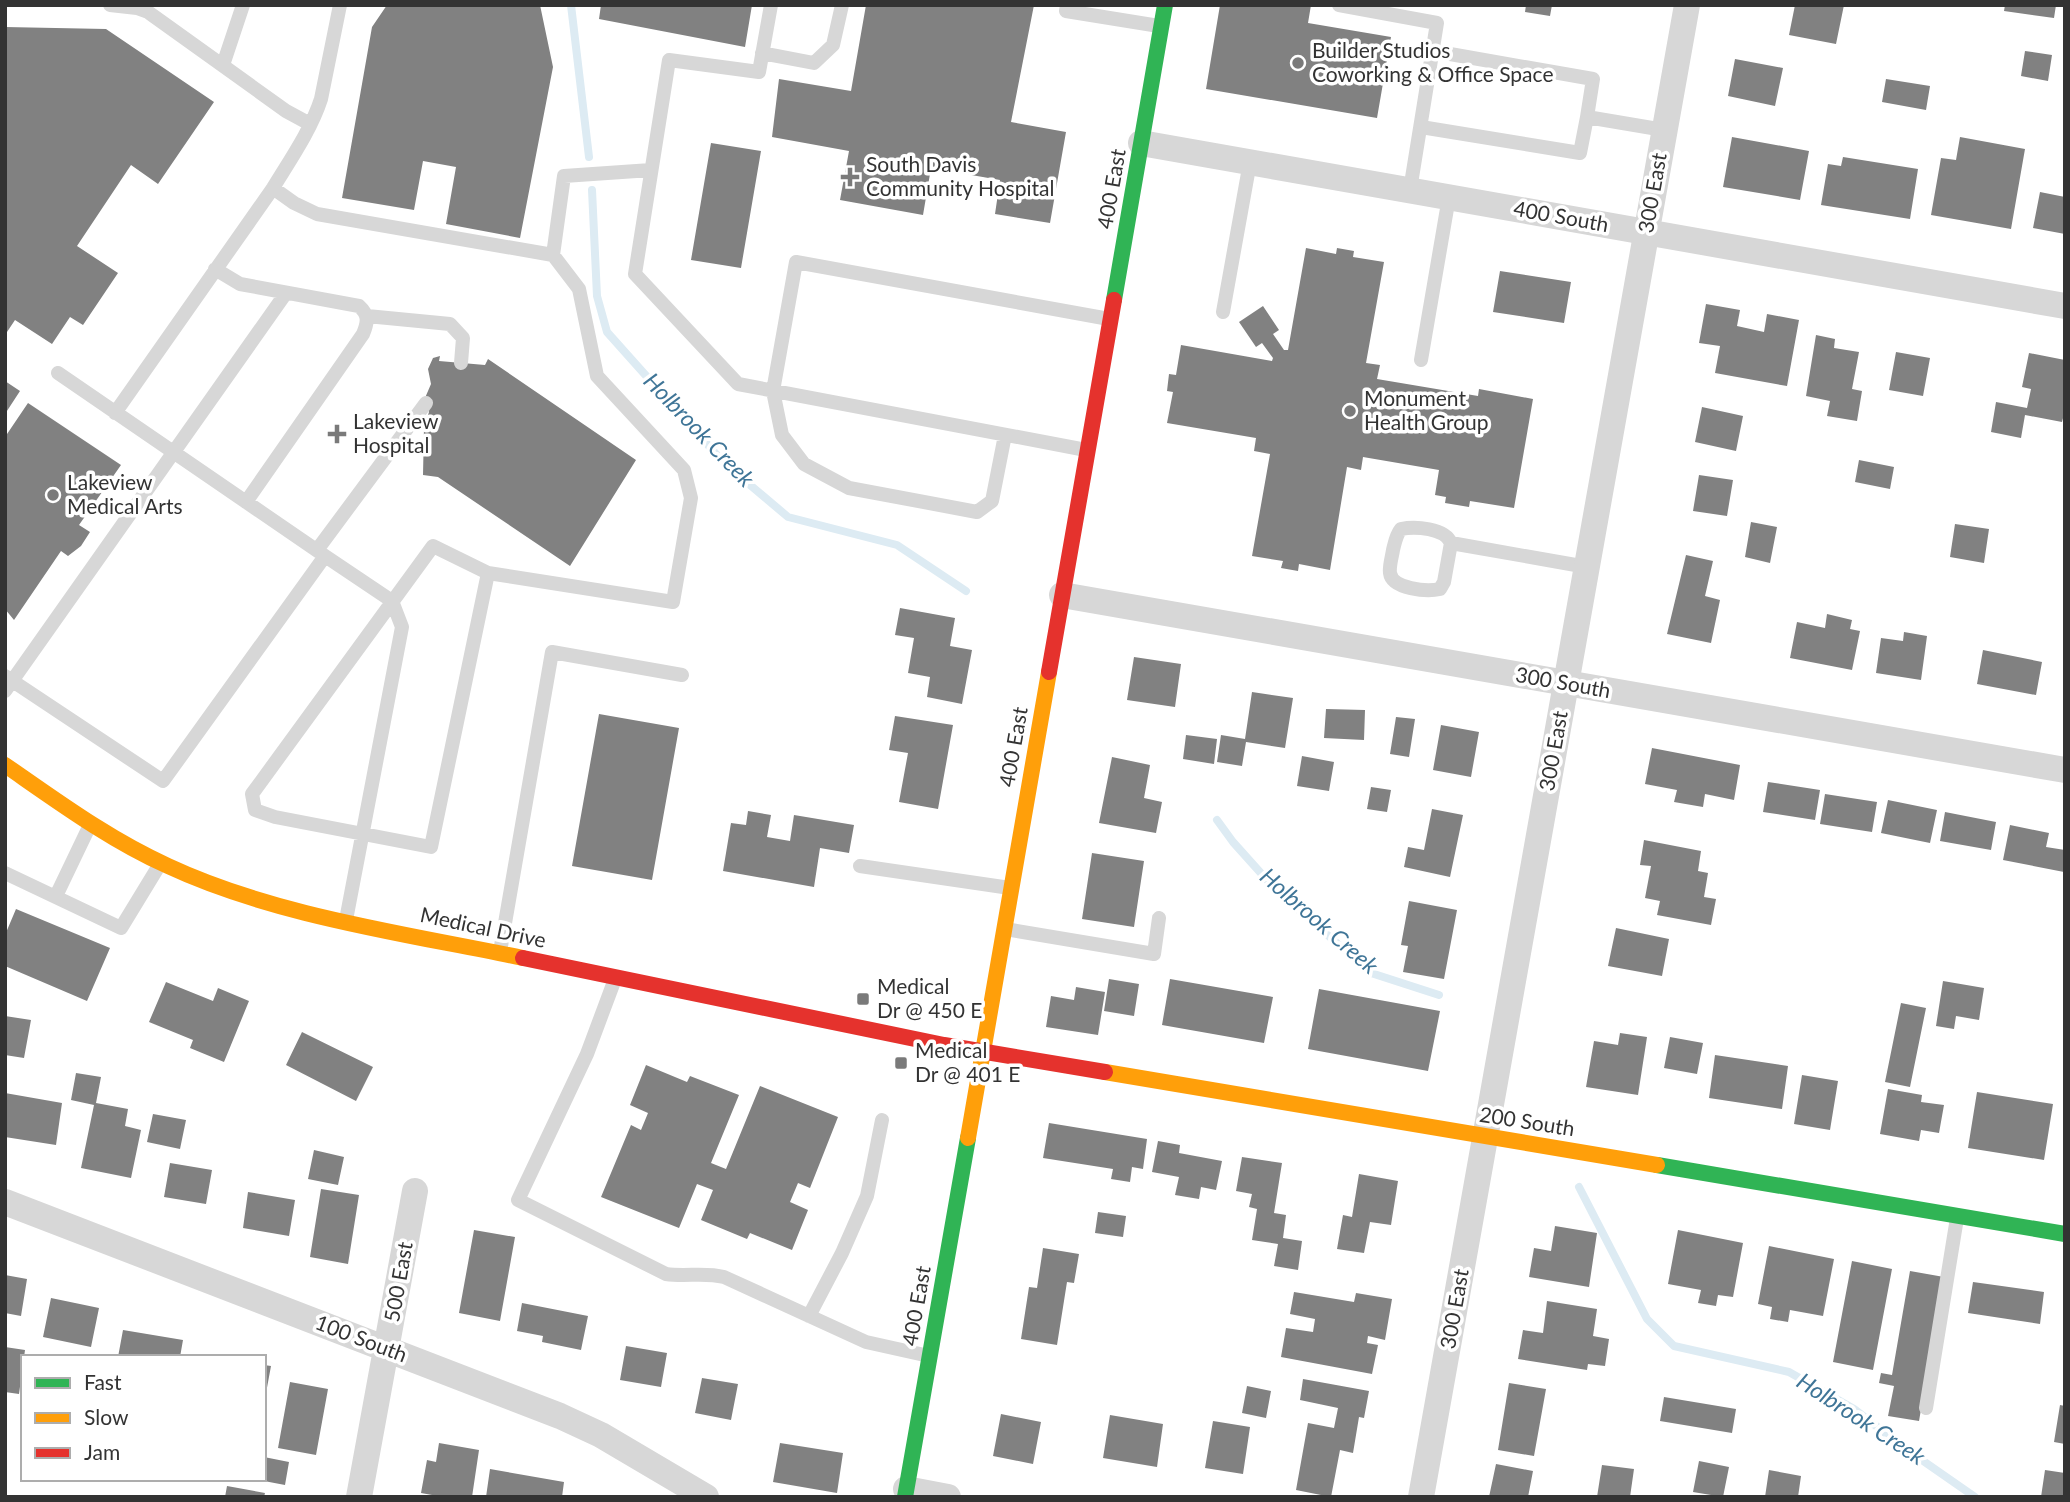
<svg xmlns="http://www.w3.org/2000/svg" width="2070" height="1502" viewBox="0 0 2070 1502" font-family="Lato,sans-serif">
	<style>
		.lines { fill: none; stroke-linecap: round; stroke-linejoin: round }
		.stream { stroke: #ddebf3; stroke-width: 8 }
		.building { fill: #818181 }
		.lane { stroke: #d7d7d7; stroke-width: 14 }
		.street { stroke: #d7d7d7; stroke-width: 26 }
		.fast { stroke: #30b455; stroke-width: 16 }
		.slow { stroke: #ff9f0a; stroke-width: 16 }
		.jam { stroke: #e5322d; stroke-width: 16 }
		.poi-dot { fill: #7a7a7a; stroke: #fff; stroke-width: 2.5 }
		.labels { text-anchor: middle; stroke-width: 7; stroke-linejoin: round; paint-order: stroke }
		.poi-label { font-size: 21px; fill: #333; stroke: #fff; text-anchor: start }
		.street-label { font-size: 21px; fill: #333; stroke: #fff }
		.water-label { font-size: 23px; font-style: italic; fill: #3f7597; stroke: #fff }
	</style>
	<rect width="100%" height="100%" fill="#fff"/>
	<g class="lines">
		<!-- stream -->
		<path class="stream" d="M 571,5 L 589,157
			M 592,190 L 597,296 L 607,332 L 724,463 L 788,517 L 897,545 L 966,591
			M 1217,820 L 1233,842 L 1276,890 L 1371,973 L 1439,995
			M 1579,1187 L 1647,1319 L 1674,1346 L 1789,1372 L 1854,1409 L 1906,1449 L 1975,1497"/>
	</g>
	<!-- building -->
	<path class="building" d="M 387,5 L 540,5 L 553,67 L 520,238 L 446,224 L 456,167 L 423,161 L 414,210 L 342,198 L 372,27 Z
		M 601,5 L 752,5 L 745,47 L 599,19 Z
		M 866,5 L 1034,5 L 1011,122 L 1066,132 L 1050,223 L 995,214 L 1000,180 L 931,168 L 923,215 L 840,200 L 849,151 L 772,137 L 779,79 L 851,91 Z
		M 1220,5 L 1311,5 L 1308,23 L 1391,37 L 1377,118 L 1206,89 Z
		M 1526,5 L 1552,5 L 1550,16 L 1525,12 Z
		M 1795,5 L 1844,5 L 1836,44 L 1789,35 Z
		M 2005,5 L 2056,5 L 2054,18 L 2004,11 Z
		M 5,27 L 106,29 L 214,102 L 158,184 L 131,165 L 77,246 L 118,273 L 83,325 L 70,317 L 52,344 L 15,320 L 5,335 Z
		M 2025,51 L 2052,55 L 2048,81 L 2021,76 Z
		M 1735,59 L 1783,68 L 1775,106 L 1728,96 Z
		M 1886,79 L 1930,86 L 1926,110 L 1882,102 Z
		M 1732,137 L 1809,151 L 1800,200 L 1723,187 Z
		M 1960,137 L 2025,149 L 2011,229 L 1931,215 L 1941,158 L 1956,160 Z
		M 711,143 L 761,151 L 741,268 L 691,260 Z
		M 1843,157 L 1918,169 L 1910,219 L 1821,205 L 1828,164 L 1841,166 Z
		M 2040,192 L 2065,197 L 2065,234 L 2033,228 Z
		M 1306,248 L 1336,254 L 1337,248 L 1354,251 L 1353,257 L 1384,262 L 1366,363 L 1380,365 L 1377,379 L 1478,396 L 1479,389 L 1533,399 L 1514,508 L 1470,501 L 1469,507 L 1445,503 L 1446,497 L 1435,495 L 1439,470 L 1363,457 L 1361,470 L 1347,467 L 1330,570 L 1299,564 L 1298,571 L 1281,568 L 1283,561 L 1252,556 L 1270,454 L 1254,451 L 1256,438 L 1167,423 L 1173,392 L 1167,391 L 1169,374 L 1176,375 L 1181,345 L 1272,361 L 1273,358 L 1262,343 L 1256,347 L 1239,322 L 1263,306 L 1279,330 L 1273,334 L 1284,350 L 1288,350 Z
		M 1500,271 L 1571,282 L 1564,323 L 1493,312 Z
		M 1706,304 L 1740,310 L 1737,326 L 1764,332 L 1767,314 L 1799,320 L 1787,386 L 1715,373 L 1720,346 L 1699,343 Z
		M 1816,335 L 1835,339 L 1834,348 L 1859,352 L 1852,389 L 1862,391 L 1857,421 L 1827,416 L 1830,401 L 1806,396 Z
		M 1896,352 L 1930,358 L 1923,396 L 1889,390 Z
		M 2029,353 L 2065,360 L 2065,410 L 2062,422 L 2025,415 L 2021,438 L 1991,432 L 1996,402 L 2027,408 L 2031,389 L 2022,387 Z
		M 440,356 L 439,361 L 485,365 L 488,359 L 636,460 L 570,566 L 438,477 L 423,475 L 424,427 L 429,412 L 425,398 L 431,384 L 428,369 L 433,358 Z
		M 5,381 L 20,391 L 5,414 Z
		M 28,403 L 121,465 L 79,525 L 90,532 L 81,546 L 68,556 L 61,551 L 14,620 L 5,609 L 5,437 Z
		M 1702,407 L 1743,416 L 1736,451 L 1695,442 Z
		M 1859,460 L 1894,467 L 1890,489 L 1855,482 Z
		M 1699,475 L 1733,480 L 1727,516 L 1693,511 Z
		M 1751,522 L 1777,527 L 1770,563 L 1745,557 Z
		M 1955,524 L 1989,529 L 1984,563 L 1950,557 Z
		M 1686,555 L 1713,561 L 1705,596 L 1720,600 L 1711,643 L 1667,634 Z
		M 900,608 L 955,618 L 950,646 L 972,650 L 962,704 L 927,697 L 930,677 L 908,673 L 914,638 L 895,635 Z
		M 1827,614 L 1852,620 L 1850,629 L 1860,631 L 1852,670 L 1790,658 L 1797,622 L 1825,628 Z
		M 1904,632 L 1927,636 L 1921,680 L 1876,673 L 1881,638 L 1903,641 Z
		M 1983,650 L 2042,662 L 2036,695 L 1977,684 Z
		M 1134,657 L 1181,664 L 1175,707 L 1127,700 Z
		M 1252,692 L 1293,698 L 1285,748 L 1246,742 L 1242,766 L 1217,762 L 1221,735 L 1245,739 Z
		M 1326,709 L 1365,710 L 1364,740 L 1324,738 Z
		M 599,714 L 679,728 L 652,880 L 572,866 Z
		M 895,716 L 953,725 L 938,809 L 899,802 L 908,753 L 889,750 Z
		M 1396,717 L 1415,719 L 1409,757 L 1390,754 Z
		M 1441,725 L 1479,732 L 1471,777 L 1433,770 Z
		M 1186,735 L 1217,739 L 1214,764 L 1183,759 Z
		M 1652,748 L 1740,765 L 1734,800 L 1705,794 L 1703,807 L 1674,802 L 1677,790 L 1645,784 Z
		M 1302,756 L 1334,762 L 1329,791 L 1297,786 Z
		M 1112,757 L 1150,765 L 1144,798 L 1162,802 L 1156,833 L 1099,823 Z
		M 1768,782 L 1820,790 L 1815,820 L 1763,812 Z
		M 1371,787 L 1391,790 L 1387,812 L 1367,809 Z
		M 1825,794 L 1877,802 L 1872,832 L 1820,824 Z
		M 1888,800 L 1937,810 L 1930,843 L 1881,833 Z
		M 1432,809 L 1463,815 L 1450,877 L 1404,867 L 1408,847 L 1424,850 Z
		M 748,811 L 771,815 L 767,837 L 790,841 L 794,815 L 854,825 L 849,853 L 820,848 L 814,887 L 723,871 L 731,823 L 746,825 Z
		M 1945,812 L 1996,822 L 1991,850 L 1940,841 Z
		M 2010,825 L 2049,833 L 2046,847 L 2065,850 L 2064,872 L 2003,860 Z
		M 1644,840 L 1701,851 L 1698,871 L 1708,873 L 1704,897 L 1716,899 L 1711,925 L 1657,915 L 1660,901 L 1645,898 L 1651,866 L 1640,865 Z
		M 1092,853 L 1144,861 L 1134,927 L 1082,919 Z
		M 1409,901 L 1457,910 L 1444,979 L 1403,972 L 1408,946 L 1401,945 Z
		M 16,909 L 110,948 L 87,1001 L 5,966 L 5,935 Z
		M 1616,928 L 1669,939 L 1662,976 L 1608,966 Z
		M 1109,979 L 1139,984 L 1134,1016 L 1104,1011 Z
		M 1170,979 L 1273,997 L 1264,1043 L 1162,1025 Z
		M 1943,981 L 1984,988 L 1979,1020 L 1956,1016 L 1954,1029 L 1936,1026 Z
		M 166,982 L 213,1001 L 218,988 L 249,1001 L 224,1062 L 190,1048 L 193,1040 L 149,1022 Z
		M 1076,987 L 1105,992 L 1098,1035 L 1046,1027 L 1051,996 L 1074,1000 Z
		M 1319,989 L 1440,1011 L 1428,1071 L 1308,1049 Z
		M 1901,1003 L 1926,1008 L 1910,1087 L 1885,1082 Z
		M 5,1016 L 31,1020 L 24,1058 L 5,1055 Z
		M 302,1032 L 373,1067 L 356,1101 L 286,1065 Z
		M 1620,1033 L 1647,1037 L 1638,1095 L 1586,1087 L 1594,1041 L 1618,1045 Z
		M 1670,1037 L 1703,1043 L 1697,1074 L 1664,1068 Z
		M 1715,1055 L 1788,1066 L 1782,1109 L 1709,1098 Z
		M 646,1065 L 687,1082 L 690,1076 L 739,1095 L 711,1163 L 726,1169 L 760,1086 L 838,1117 L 810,1188 L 798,1183 L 790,1202 L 808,1210 L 792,1250 L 750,1233 L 747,1239 L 701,1220 L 713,1190 L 697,1184 L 679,1228 L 601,1197 L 631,1125 L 641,1130 L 648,1113 L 630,1105 Z
		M 76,1073 L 101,1077 L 96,1103 L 128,1109 L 125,1126 L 141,1130 L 131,1178 L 81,1168 L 94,1105 L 71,1100 Z
		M 1802,1075 L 1838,1081 L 1830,1130 L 1794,1124 Z
		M 1888,1089 L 1922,1095 L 1921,1102 L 1944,1105 L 1939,1133 L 1921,1130 L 1919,1141 L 1880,1134 Z
		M 1977,1092 L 2053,1104 L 2044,1160 L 1968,1148 Z
		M 5,1093 L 62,1103 L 56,1145 L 5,1137 Z
		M 153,1114 L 186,1120 L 180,1149 L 147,1142 Z
		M 1049,1123 L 1147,1139 L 1143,1169 L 1132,1167 L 1130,1182 L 1111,1179 L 1113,1169 L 1043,1158 Z
		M 1158,1141 L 1180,1145 L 1179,1153 L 1222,1161 L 1216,1190 L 1201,1187 L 1199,1199 L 1175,1195 L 1179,1177 L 1152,1172 Z
		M 314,1150 L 344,1157 L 338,1185 L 308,1179 Z
		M 1242,1157 L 1282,1163 L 1274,1213 L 1286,1215 L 1283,1238 L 1302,1241 L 1298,1270 L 1274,1266 L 1278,1244 L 1252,1240 L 1257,1209 L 1249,1207 L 1252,1194 L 1236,1191 Z
		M 170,1163 L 212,1170 L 206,1204 L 164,1197 Z
		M 1359,1174 L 1398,1181 L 1391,1225 L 1370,1222 L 1364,1253 L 1337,1249 L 1343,1215 L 1352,1217 Z
		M 321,1189 L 359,1195 L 348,1264 L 310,1257 Z
		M 248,1192 L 295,1200 L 289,1236 L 243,1228 Z
		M 1098,1212 L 1126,1216 L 1123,1237 L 1095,1233 Z
		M 1555,1226 L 1597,1233 L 1589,1287 L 1529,1277 L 1534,1248 L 1551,1251 Z
		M 474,1230 L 515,1237 L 500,1321 L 459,1313 Z
		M 1678,1230 L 1743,1243 L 1733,1297 L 1718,1295 L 1716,1306 L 1698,1303 L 1701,1290 L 1668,1284 Z
		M 1769,1246 L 1834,1259 L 1823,1316 L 1790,1310 L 1788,1322 L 1770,1319 L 1772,1307 L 1758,1304 Z
		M 1043,1248 L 1079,1254 L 1074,1283 L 1067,1282 L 1057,1345 L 1021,1339 L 1029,1287 L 1037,1288 Z
		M 1852,1261 L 1892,1269 L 1873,1370 L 1833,1362 Z
		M 1910,1271 L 1944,1277 L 1919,1421 L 1888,1416 L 1894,1386 L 1879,1383 L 1881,1373 L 1892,1375 Z
		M 5,1275 L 27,1279 L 21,1316 L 5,1313 Z
		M 1973,1282 L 2044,1292 L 2040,1324 L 1968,1313 Z
		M 1294,1292 L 1354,1302 L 1356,1293 L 1392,1299 L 1385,1340 L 1368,1336 L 1367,1343 L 1378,1345 L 1372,1374 L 1281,1357 L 1286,1328 L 1313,1332 L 1315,1319 L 1290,1314 Z
		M 51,1298 L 99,1308 L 91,1347 L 43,1337 Z
		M 1547,1301 L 1597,1309 L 1593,1336 L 1609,1339 L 1605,1366 L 1588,1364 L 1587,1370 L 1518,1359 L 1523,1330 L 1543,1333 Z
		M 522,1303 L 588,1316 L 581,1350 L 542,1342 L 543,1336 L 517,1331 Z
		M 123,1330 L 183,1340 L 180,1357 L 118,1357 Z
		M 626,1346 L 667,1353 L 661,1387 L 620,1380 Z
		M 5,1347 L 25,1350 L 19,1394 L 5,1392 Z
		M 264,1365 L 271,1366 L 266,1393 L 264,1393 Z
		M 702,1378 L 738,1384 L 731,1420 L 695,1413 Z
		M 1303,1379 L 1369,1391 L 1364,1418 L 1359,1417 L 1353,1453 L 1340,1450 L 1331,1497 L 1296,1490 L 1308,1423 L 1334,1428 L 1338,1408 L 1300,1400 Z
		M 290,1382 L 328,1389 L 316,1455 L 278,1448 Z
		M 1509,1383 L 1546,1389 L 1534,1456 L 1498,1450 Z
		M 1247,1386 L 1271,1391 L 1266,1418 L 1242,1413 Z
		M 1664,1397 L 1736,1409 L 1732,1433 L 1660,1421 Z
		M 2060,1405 L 2065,1406 L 2065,1444 L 2054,1442 Z
		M 1001,1414 L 1041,1422 L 1033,1464 L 993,1456 Z
		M 1110,1415 L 1163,1424 L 1157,1467 L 1103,1458 Z
		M 1213,1421 L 1250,1427 L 1243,1474 L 1205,1468 Z
		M 439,1443 L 479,1450 L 472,1497 L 443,1497 L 421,1493 L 427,1460 L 436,1462 Z
		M 780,1443 L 843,1453 L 837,1493 L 773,1482 Z
		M 264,1457 L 289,1462 L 285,1485 L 264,1481 Z
		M 1699,1461 L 1729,1467 L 1723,1497 L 1693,1492 Z
		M 1496,1464 L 1533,1471 L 1528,1497 L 1489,1497 Z
		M 1602,1465 L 1634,1469 L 1630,1497 L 1597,1497 Z
		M 490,1469 L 564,1482 L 562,1497 L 486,1497 Z
		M 1769,1470 L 1801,1476 L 1798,1497 L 1765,1497 Z
		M 2045,1470 L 2065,1473 L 2065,1497 L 2041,1497 Z
		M 227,1486 L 265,1493 L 264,1497 L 225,1497 Z"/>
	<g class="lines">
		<!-- lane -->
		<path class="lane" d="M 110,5 L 137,8 L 148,12 L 286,111 L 310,124
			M 771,5 L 759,72 L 669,60 L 635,274 L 738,384 L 1086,450
			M 1067,5 L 1066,11 L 1159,26
			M 1339,5 L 1437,23 L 1410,190
			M 1433,51 L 1593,79 L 1587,117 L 1664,130
			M 762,53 L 814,63 L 833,45 L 842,5
			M 223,65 L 243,5
			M 1421,127 L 1580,153 L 1587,117
			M 273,188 L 294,203 L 317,214 L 553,255 L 564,176 L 651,170
			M 215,269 L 240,284 L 359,306 C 369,315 368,322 363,334 L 246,502
			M 1223,312 L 1250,162
			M 367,316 L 450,324 L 463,338 L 461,363
			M 1421,360 L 1449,197
			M 115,413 L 273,188 C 290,160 311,130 321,99 L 340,5
			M 1005,435 L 992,501 L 977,512 L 849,488 L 804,464 L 782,435 L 773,391 L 796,262 L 1109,319
			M 1451,543 C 1445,528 1415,526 1401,529 C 1396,535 1395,542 1393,550 C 1392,557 1389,566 1390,573 C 1392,589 1427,592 1440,589 L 1444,582 L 1451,543 L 1587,567
			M 433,546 L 488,573 L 431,847 L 275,817 L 255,810 L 252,794 Z
			M 317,550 L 426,403
			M 325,556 L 392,601 L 402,627 L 346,920
			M 488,573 L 673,602 L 691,498 L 684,470 L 597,376 L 579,289 L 553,255
			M 5,676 L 163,781 L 325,556 L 58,373
			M 5,691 L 286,293
			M 860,866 L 1010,888
			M 5,873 L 121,928 L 160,864
			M 56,896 L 90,825
			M 1005,929 L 1154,954 L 1159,918
			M 500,952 L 552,652 L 682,675
			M 615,979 L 587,1054 L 518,1200 L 666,1274 C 686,1277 704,1272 724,1277 L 866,1342 L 929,1356
			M 809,1316 L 842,1253 L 867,1196 L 882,1120
			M 1926,1408 L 1957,1218"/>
		<!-- street -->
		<path class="street" d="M 1141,143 L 2065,306
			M 1062,595 L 2065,770
			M 5,1202 L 560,1416 L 601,1435 L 706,1497
			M 906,1489 L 948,1497
			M 359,1497 L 415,1191
			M 1421,1497 L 1687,5"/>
		<!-- fast -->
		<path class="fast" d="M 1114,300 L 1165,5
			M 1657,1165 L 2065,1234
			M 905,1497 L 968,1138"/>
		<!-- slow -->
		<path class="slow" d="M 5,765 C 57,801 110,840 168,866 C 275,916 408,934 523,958
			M 1105,1072 L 1657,1165
			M 968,1138 L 1049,672"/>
		<!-- jam -->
		<path class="jam" d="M 1049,672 L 1114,300
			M 523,958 L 944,1045 L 1105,1072"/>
	</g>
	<!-- markers -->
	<g class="poi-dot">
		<circle cx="1298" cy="63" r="7"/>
		<path d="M846.5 166.5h7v7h7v7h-7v7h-7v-7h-7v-7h7z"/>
		<circle cx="1350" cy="411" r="7"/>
		<path d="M333.5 423.5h7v7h7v7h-7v7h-7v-7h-7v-7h7z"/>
		<circle cx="53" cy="495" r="7"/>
		<rect x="856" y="992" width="14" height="14" rx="3.5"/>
		<rect x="894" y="1056" width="14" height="14" rx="3.5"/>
	</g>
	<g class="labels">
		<!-- poi labels -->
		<g class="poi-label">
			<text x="1312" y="58">Builder Studios<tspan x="1312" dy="24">Coworking &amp; Office Space</tspan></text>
			<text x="866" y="172">South Davis<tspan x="866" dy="24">Community Hospital</tspan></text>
			<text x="1364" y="406">Monument<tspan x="1364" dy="24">Health Group</tspan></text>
			<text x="353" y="429">Lakeview<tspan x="353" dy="24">Hospital</tspan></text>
			<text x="67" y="490">Lakeview<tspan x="67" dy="24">Medical Arts</tspan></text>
			<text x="877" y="994">Medical<tspan x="877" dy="24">Dr @ 450 E</tspan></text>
			<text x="915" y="1058">Medical<tspan x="915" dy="24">Dr @ 401 E</tspan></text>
		</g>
		<!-- street labels -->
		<g class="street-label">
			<text transform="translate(1112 189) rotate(-80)" y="7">400 East</text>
			<text transform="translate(1653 193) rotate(-80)" y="7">300 East</text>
			<text transform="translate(1561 217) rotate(10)" y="7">400 South</text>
			<text transform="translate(1563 683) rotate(10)" y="7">300 South</text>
			<text transform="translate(1014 747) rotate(-80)" y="7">400 East</text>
			<text transform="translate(1554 751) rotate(-80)" y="7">300 East</text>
			<text transform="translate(483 928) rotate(12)" y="7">Medical Drive</text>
			<text transform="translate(1527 1122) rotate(9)" y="7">200 South</text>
			<text transform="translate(399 1282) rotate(-80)" y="7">500 East</text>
			<text transform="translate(917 1306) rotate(-80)" y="7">400 East</text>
			<text transform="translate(1455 1309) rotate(-80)" y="7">300 East</text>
			<text transform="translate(361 1339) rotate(21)" y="7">100 South</text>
		</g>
		<!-- water labels -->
		<g class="water-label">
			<text transform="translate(699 430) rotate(46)" y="8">Holbrook Creek</text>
			<text transform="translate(1319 921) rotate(41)" y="8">Holbrook Creek</text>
			<text transform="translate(1861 1419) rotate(33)" y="8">Holbrook Creek</text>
		</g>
	</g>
	<!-- border -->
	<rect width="2070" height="1502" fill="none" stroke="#333333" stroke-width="14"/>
	<!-- legend -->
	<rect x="21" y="1355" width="245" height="126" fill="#ffffff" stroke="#adadad" stroke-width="2"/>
	<rect x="35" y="1378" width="35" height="10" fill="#30b455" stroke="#adadad" stroke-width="2"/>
	<text x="84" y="1390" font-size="21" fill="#333333">Fast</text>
	<rect x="35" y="1413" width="35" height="10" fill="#ff9f0a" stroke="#adadad" stroke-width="2"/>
	<text x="84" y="1425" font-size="21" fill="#333333">Slow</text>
	<rect x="35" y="1448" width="35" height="10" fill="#e5322d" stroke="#adadad" stroke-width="2"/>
	<text x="84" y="1460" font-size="21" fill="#333333">Jam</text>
</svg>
